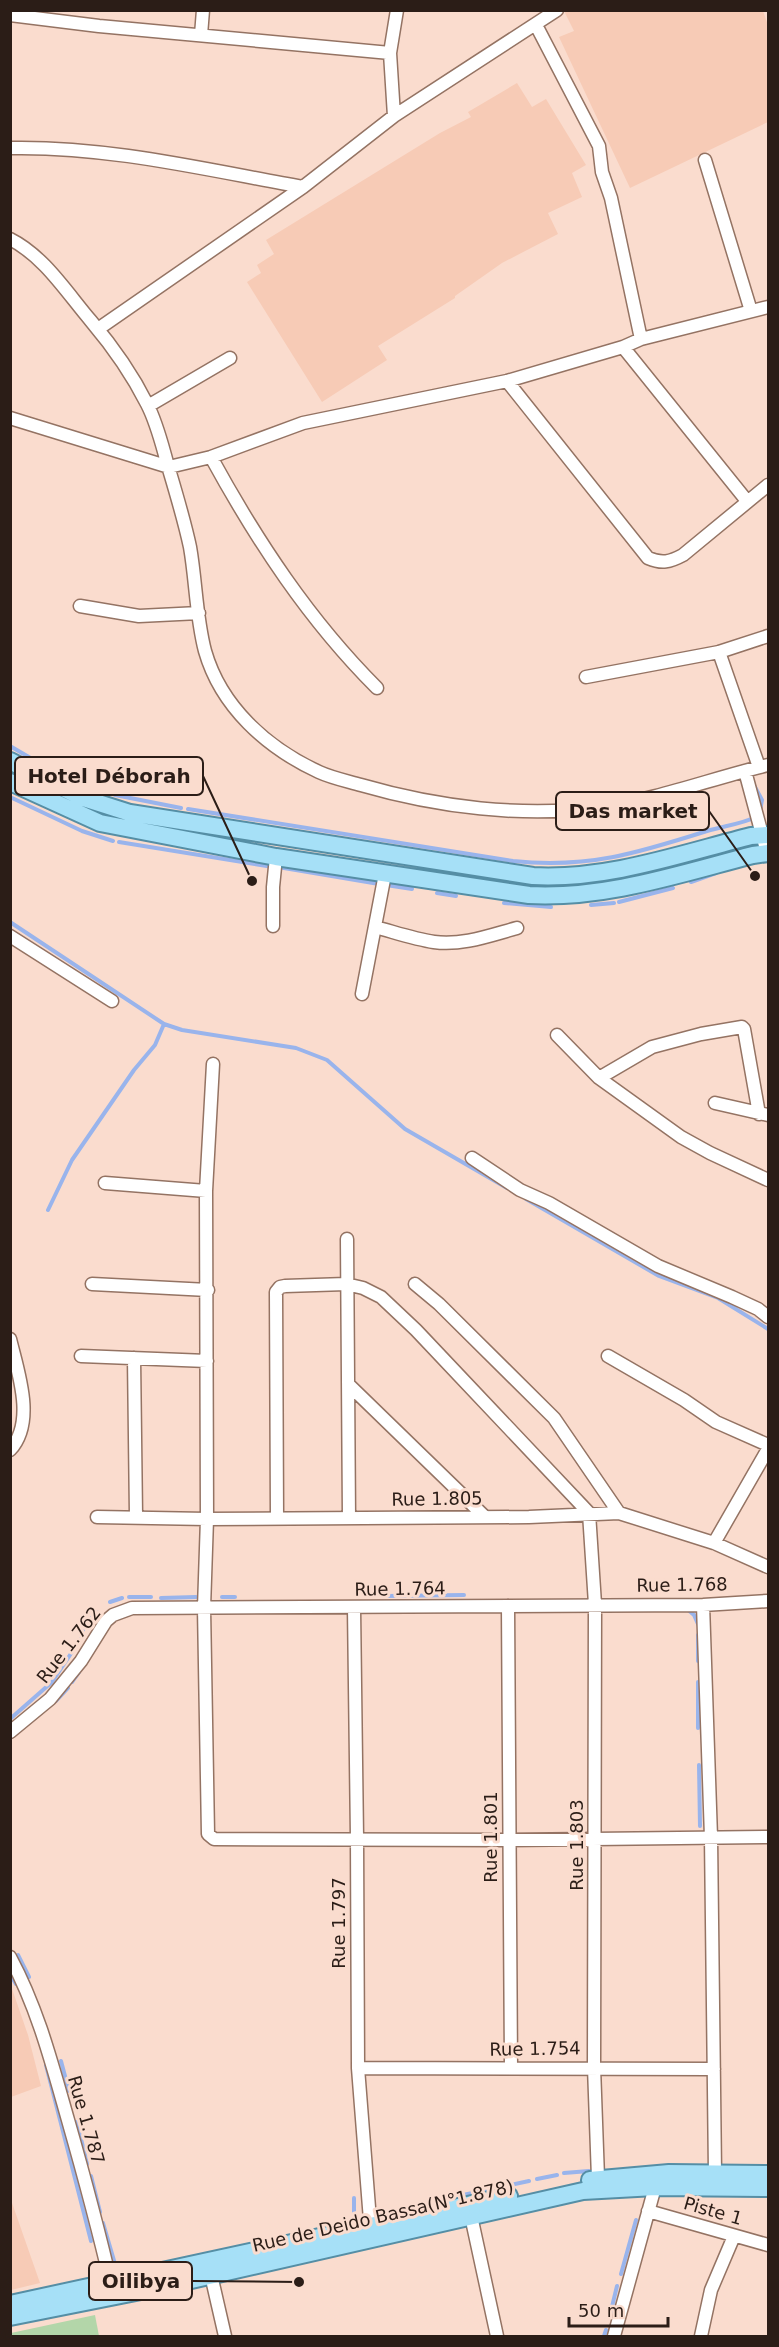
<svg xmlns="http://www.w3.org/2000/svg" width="779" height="2347" viewBox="0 0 779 2347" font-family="'DejaVu Sans',sans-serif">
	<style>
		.built { fill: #f7cbb6 }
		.green { fill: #b3d6a9 }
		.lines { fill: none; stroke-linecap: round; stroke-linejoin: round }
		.stream { stroke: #99b4ec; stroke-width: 4 }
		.minor-casing { stroke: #947363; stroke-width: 15 }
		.major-casing { stroke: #558ea5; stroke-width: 20 }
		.minor { stroke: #fff; stroke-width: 12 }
		.major { stroke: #a6e0f7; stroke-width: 16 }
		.labels { text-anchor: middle; stroke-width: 6; stroke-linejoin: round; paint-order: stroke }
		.street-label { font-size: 18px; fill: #2b1d17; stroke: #fadcce }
		.leader { fill: none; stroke: #2b1d17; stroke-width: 2 }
		.callout-dot { fill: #2b1d17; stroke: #fadcce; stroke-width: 2 }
		.callout { fill: #fadcce; stroke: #2b1d17; stroke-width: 2 }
		.callout-label { font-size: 20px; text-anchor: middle; font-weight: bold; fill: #2b1d17 }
	</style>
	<rect width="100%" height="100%" fill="#fadcce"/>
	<!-- built -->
	<path class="built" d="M 564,11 L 763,11 L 768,25 L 768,122 L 630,188 L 559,37 L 574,31 Z
		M 517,83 L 532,107 L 546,99 L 586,165 L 572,173 L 582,197 L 548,213 L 558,234 L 502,263 L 455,296 L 455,298 L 378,346 L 387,360 L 322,402 L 247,282 L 261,273 L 257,265 L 274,254 L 266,240 L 440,133 L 471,117 L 468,112 Z
		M 11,1986 L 28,2035 L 41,2086 L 11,2097 Z
		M 11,2200 L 40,2283 L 11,2290 L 10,2290 Z"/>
	<!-- green -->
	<path class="green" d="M 95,2315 L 99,2336 L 11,2336 L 11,2333 Z"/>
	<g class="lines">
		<!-- stream -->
		<path class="stream" d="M 10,746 L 39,763
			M 68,777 L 115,795 L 181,808
			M 755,787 L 762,800 L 760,811
			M 10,797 L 82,831 L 113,841
			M 188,809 L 513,861 C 587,869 638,853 707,831 C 723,826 742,824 756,817
			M 119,842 L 273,867
			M 278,867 L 379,884
			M 691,882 L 716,873
			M 386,885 L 412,889
			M 437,893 L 456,896
			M 619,902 L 673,888
			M 504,903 L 551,907
			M 591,905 L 614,903
			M 10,922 L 164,1024 L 182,1030 L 296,1048 L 327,1060 L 405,1129 L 507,1188
			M 526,1199 L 659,1276 L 718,1298 L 768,1329
			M 48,1210 L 72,1160 L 134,1070 L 155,1045 L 164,1024
			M 385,1596 L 464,1595
			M 129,1597 L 151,1597
			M 222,1597 L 235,1597
			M 161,1598 L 196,1597
			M 110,1602 L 122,1598
			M 687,1609 L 694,1615 L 698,1624
			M 698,1635 L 698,1661
			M 78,1642 L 83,1635 L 83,1627 L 97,1612
			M 72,1682 L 79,1672
			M 698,1682 L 698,1728
			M 56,1701 L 68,1688
			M 10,1719 L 52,1682 L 76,1646
			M 699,1765 L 700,1826
			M 18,1955 L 29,1977
			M 10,1974 L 16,1984
			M 61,2061 L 69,2091
			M 46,2065 L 91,2241
			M 77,2122 L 87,2164
			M 564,2173 L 589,2171
			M 91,2176 L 100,2212
			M 537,2179 L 557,2175
			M 463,2195 L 529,2181
			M 384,2211 L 385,2214 L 453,2198
			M 103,2223 L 115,2264
			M 351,2223 L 354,2219 L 354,2198
			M 621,2274 L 636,2220
			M 610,2315 L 617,2286
			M 604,2336 L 606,2330"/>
		<!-- minor casing -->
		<g class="minor-casing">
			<path id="minor" d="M 10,15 L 99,26 L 390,53 L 397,10
				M 536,25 L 599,146 L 602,172 L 611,198 L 641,339
				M 201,35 L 203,10
				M 390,53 L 394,116
				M 10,148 C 109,146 207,170 303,187
				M 705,160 L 751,311
				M 10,239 C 44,256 67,293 91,321 C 113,347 132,374 147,404 C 157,423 162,445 168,466 C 176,493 184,519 190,547 C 196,581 196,617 205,651 C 221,707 267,748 319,772 C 332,778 347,781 361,785 C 437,807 523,818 602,807 C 659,799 713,778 768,765
				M 98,329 L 303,187 L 394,116 L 557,10
				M 623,347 L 747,501
				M 507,381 L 648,558 C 662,564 670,562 683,555 L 768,485
				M 148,406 L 230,358
				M 10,418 L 169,467 L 211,457 C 257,541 309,620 377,688
				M 211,457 L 303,423 L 507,381 L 623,347 L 641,339 L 768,307
				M 80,606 L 139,616 L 199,613
				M 719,652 L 759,767
				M 586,677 L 719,652 L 768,636
				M 745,771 L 767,853
				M 273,926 L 273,887 L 276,857
				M 375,927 C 394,932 414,939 434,942 C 462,946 491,935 517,928
				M 10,936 L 112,1001
				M 362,994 L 385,874
				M 557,1035 L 599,1078 L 681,1137 L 710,1153 L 768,1180
				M 213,1064 L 206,1191 L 207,1519 L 204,1608 L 208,1834 L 214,1839 L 508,1840 L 768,1837
				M 599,1078 L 652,1047 L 701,1034 L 742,1027 L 744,1029 L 759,1114
				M 715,1103 L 768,1115
				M 472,1158 L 520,1190 L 549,1203 L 658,1266 L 732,1297 L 758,1309 L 768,1317
				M 105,1183 L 206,1191
				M 347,1239 L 349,1518
				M 92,1284 L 208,1290
				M 415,1284 L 439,1304 L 554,1418 L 619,1513
				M 10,1339 C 18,1372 36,1422 10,1450
				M 81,1356 L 207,1361
				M 608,1356 L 684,1400 L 716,1422 L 768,1445
				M 134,1358 L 136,1516
				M 348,1384 L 484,1516
				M 97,1517 L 207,1519 L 529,1517 L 619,1513 L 714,1543 L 768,1567
				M 277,1518 L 276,1292 L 280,1287 L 285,1286 L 346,1284 L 363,1288 L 381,1297 L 416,1330 L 589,1513 L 595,1604 L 594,2067 L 598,2178
				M 714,1543 L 768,1449
				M 703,1605 L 711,1837 L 715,2173
				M 508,1606 L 511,2068
				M 354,1608 L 357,1838 L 358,2068 L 371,2233
				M 10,1732 L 50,1699 L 81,1661 L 106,1621 L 113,1615 L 132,1608 L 703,1605 L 768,1601
				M 10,1957 C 38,2009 52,2064 68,2120 C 84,2176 99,2232 112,2288
				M 358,2068 L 714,2069
				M 648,2211 L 768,2245
				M 471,2216 L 497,2336
				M 211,2275 L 225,2336
				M 614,2336 L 655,2187
				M 701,2336 L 711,2290 L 734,2236"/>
		</g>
		<!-- major casing -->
		<g class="major-casing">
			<path id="major" d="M 10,761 L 83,798 L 130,813 L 533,876 C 607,880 680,854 751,836 L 768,835
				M 10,782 L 100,823 L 276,857 L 529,895 C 606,899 679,874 753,855 L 768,853
				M 590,2180 L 669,2173 L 768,2174
				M 10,2304 L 509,2196
				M 10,2317 L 156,2288 L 583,2191 L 655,2187 L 768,2188"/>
		</g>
		<!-- minor -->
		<use href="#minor" class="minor"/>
		<!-- major -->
		<use href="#major" class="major"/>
	</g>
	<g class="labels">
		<!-- street labels -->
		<g class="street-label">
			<text transform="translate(437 1499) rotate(-1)" y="6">Rue 1.805</text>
			<text transform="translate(682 1585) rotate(-1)" y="6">Rue 1.768</text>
			<text transform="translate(400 1589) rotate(-1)" y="6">Rue 1.764</text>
			<text transform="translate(69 1645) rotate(-52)" y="6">Rue 1.762</text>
			<text transform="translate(491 1837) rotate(-90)" y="6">Rue 1.801</text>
			<text transform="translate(577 1845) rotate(-90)" y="6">Rue 1.803</text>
			<text transform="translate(339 1923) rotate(-90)" y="6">Rue 1.797</text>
			<text transform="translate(535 2049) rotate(-1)" y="6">Rue 1.754</text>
			<text transform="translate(86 2120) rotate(74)" y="6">Rue 1.787</text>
			<text transform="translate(713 2211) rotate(16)" y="6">Piste 1</text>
			<text transform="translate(383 2216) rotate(-13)" y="6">Rue de Deido Bassa(N°1.878)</text>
		</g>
	</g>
	<!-- callouts -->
	<path class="leader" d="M252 881L203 776M755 876L709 811M299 2282L192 2281"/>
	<g class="callout-dot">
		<circle cx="252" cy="881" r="6"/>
		<circle cx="755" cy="876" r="6"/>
		<circle cx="299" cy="2282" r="6"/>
	</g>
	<g class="callout">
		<rect x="15" y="757" width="188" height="38" rx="6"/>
		<rect x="556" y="792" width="153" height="38" rx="6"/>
		<rect x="89" y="2262" width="103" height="38" rx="6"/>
	</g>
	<g class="callout-label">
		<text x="109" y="783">Hotel Déborah</text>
		<text x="633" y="818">Das market</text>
		<text x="141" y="2288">Oilibya</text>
	</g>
	<!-- border -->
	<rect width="779" height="2347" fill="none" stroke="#2b1d17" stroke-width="24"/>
	<!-- scale -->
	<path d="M569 2317v9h99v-9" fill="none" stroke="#2b1d17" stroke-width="3"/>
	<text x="578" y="2317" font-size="18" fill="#2b1d17" stroke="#fadcce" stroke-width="4.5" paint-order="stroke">50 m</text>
</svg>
